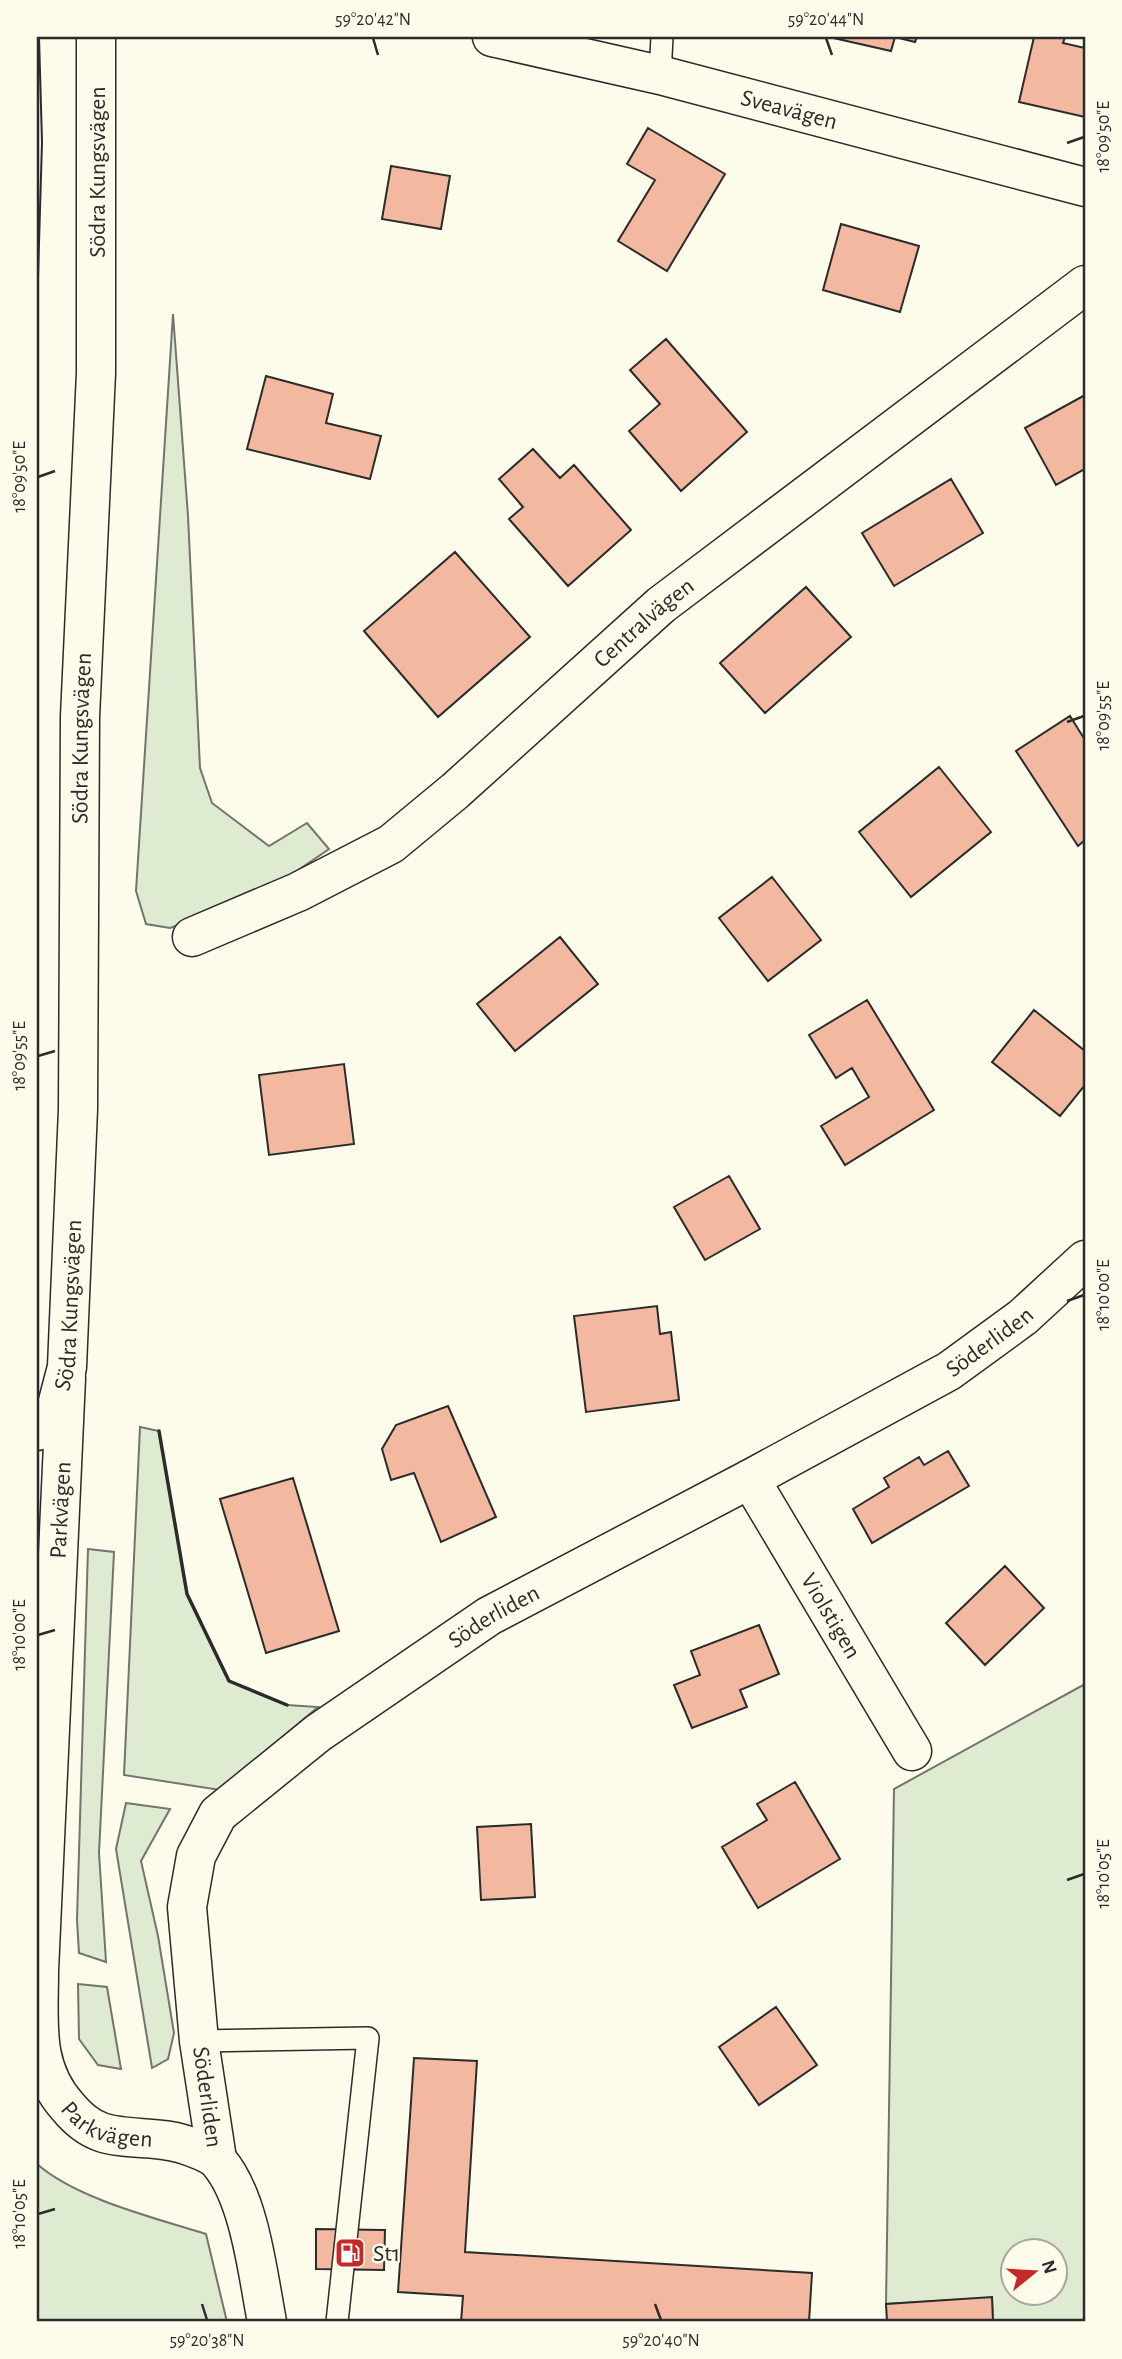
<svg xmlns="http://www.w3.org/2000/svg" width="1122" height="2359" viewBox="0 0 1122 2359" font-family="'Alegreya Sans',sans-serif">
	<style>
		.green { fill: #deebd1; stroke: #74746e; stroke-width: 2; fill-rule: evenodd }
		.building { fill: #f2b8a0; stroke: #2b2b2b; stroke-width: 2 }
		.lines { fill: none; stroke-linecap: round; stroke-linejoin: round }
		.lane-casing { stroke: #2b2b2b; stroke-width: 24 }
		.street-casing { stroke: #2b2b2b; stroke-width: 41 }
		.secondary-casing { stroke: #2b2b2b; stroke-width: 41 }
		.lane { stroke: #fdfbea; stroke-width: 21 }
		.street { stroke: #fdfbea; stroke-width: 38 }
		.secondary { stroke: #fdfbea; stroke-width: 38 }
		.tram { stroke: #2b2b2b; stroke-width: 2 }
		.wall { stroke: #2b2b2b; stroke-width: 3.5 }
		.ticks { fill: none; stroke: #2b2b2b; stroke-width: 2.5 }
		.labels { text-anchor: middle; stroke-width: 5; stroke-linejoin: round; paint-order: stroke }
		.street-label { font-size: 24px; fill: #2b2b2b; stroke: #fdfbea }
		.poi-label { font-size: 24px; fill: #2b2b2b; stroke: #fdfbea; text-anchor: start }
		.neatline { fill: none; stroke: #2b2b2b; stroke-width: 2.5 }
		.ticks-label { font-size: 18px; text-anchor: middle; fill: #2b2b2b }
	</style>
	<rect width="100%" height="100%" fill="#fdfbea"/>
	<!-- green -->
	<path class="green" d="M 173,314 L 188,516 L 200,768 L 212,803 L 269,846 L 307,823 L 329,849 L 263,894 L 170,928 L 146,924 L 136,891 Z
		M 140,1427 L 159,1431 L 187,1594 L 229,1681 L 287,1705 L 318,1707 L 220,1790 L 124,1775 Z
		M 88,1549 L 114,1552 L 99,1853 L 106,1962 L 79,1953 L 77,1920 Z
		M 1085,1684 L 1085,2322 L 993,2322 L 992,2298 L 886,2304 L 894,1789 ZM 1014,2250 L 1056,2250 L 1056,2292 L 1014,2292 Z
		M 126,1803 L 170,1809 L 141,1861 L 158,1936 L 174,2033 L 168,2059 L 152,2068 L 116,1849 Z
		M 78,1984 L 107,1987 L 121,2069 L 98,2065 L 79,2039 Z
		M 37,2164 C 77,2199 155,2218 206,2234 L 227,2322 L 37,2322 Z"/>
	<!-- building -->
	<path class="building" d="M 829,37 L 917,37 L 915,42 L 895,37 L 891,51 Z
		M 1034,37 L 1065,37 L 1063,43 L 1085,48 L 1085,117 L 1019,102 Z
		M 648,128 L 725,174 L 667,271 L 618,241 L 655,180 L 627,164 Z
		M 391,166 L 450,176 L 441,229 L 382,219 Z
		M 841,224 L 919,246 L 900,312 L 823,290 Z
		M 666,339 L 747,432 L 681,491 L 629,431 L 660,404 L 630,370 Z
		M 266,376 L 333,394 L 326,423 L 381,436 L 370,479 L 247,449 Z
		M 1085,395 L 1085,469 L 1056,485 L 1025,428 Z
		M 533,449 L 560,478 L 574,465 L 631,530 L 568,586 L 509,519 L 523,507 L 499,479 Z
		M 951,479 L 983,533 L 894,586 L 862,533 Z
		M 455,552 L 530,637 L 438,717 L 364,631 Z
		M 806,587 L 851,637 L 765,713 L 720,663 Z
		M 1070,716 L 1085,740 L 1085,840 L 1078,846 L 1016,751 Z
		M 939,767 L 991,832 L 911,897 L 859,832 Z
		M 772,877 L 821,940 L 768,981 L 719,918 Z
		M 560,937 L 598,984 L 515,1051 L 477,1004 Z
		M 867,1000 L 934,1110 L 845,1165 L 821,1126 L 869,1097 L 852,1068 L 836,1078 L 809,1035 Z
		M 1034,1010 L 1085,1051 L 1085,1085 L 1060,1116 L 992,1062 Z
		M 344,1064 L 354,1144 L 269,1155 L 259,1075 Z
		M 729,1176 L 760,1229 L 705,1260 L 674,1207 Z
		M 657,1306 L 660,1334 L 671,1332 L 679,1400 L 586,1412 L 574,1316 Z
		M 448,1406 L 496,1517 L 441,1542 L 414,1473 L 391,1480 L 382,1449 L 396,1425 Z
		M 948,1451 L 969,1486 L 872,1543 L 853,1509 L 889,1487 L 884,1478 L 919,1457 L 924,1465 Z
		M 293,1478 L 339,1631 L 266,1653 L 220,1499 Z
		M 1005,1566 L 1044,1608 L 985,1665 L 946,1623 Z
		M 759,1625 L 779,1674 L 740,1690 L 747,1707 L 692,1728 L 674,1685 L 700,1675 L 691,1651 Z
		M 795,1782 L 840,1859 L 758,1908 L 722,1847 L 767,1820 L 757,1804 Z
		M 531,1824 L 535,1897 L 481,1900 L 477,1827 Z
		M 776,2007 L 817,2065 L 759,2105 L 719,2047 Z
		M 414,2058 L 477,2061 L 465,2252 L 812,2273 L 809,2322 L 461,2322 L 463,2296 L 398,2292 Z
		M 316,2229 L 385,2230 L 384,2270 L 316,2269 Z
		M 992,2297 L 993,2322 L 887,2322 L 886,2304 Z"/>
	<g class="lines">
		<!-- lane casing -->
		<g class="lane-casing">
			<path id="lane" d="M 660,75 L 662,37
				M 199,2041 L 368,2038 L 337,2322"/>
		</g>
		<!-- street casing -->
		<g class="street-casing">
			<g id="street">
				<path id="s1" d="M 492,37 L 660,75 L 1085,187"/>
				<path id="s2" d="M 192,937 L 298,892 L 391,844 L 455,791 L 661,605 L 1085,285"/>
				<path id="s3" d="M 66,1378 L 39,1971 C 39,2022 32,2067 68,2107 C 77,2118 87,2127 101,2132 C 120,2139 149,2137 170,2141 C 182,2143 210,2152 218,2161 C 250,2197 258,2276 267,2322"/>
				<path id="s4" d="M 750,1479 L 912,1751"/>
				<path id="s5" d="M 217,2159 L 199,2041 L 187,1907 L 196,1856 L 218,1814 L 318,1733 L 489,1616 L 750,1479 L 949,1371 L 1023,1317 L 1085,1260"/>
			</g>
		</g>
		<!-- secondary casing -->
		<g class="secondary-casing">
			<g id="secondary">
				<path id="s6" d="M 37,1431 L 55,1413 L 67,1367 L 78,1109 L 80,717 L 96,373 L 96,37"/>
			</g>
		</g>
		<!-- lane -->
		<use href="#lane" class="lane"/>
		<!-- street -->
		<use href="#street" class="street"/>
		<!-- secondary -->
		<use href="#secondary" class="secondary"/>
		<!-- tram -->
		<path class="tram" d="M 37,311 L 42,142 L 39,37"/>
		<!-- wall -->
		<path class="wall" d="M 159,1431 L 187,1594 L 229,1681 L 287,1705"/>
	</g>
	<!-- ticks -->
	<path class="ticks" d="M 373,38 L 378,55M 826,38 L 832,55M 1067,143 L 1084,137M 38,477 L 55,471M 1067,722 L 1084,716M 38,1056 L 55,1051M 1067,1301 L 1084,1295M 38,1635 L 55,1630M 1067,1880 L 1084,1874M 38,2214 L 55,2209M 202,2304 L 207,2320M 655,2304 L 661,2320"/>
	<!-- icons -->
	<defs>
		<g id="fuel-square" transform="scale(1.575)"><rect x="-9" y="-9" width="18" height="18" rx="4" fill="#c62828" stroke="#fdfbea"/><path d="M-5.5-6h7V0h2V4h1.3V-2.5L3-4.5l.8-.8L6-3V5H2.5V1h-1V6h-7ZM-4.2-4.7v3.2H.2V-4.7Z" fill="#fff"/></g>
	</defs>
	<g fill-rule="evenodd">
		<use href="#fuel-square" x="350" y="2253"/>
	</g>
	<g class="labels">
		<!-- street labels -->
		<g class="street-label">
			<text dy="8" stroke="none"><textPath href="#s1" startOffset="306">Sveavägen</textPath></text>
			<text transform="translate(97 172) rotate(-90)" y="8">Södra Kungsvägen</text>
			<text dy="8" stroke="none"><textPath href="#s2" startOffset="556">Centralvägen</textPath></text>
			<text dy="8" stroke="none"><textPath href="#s6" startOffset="702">Södra Kungsvägen</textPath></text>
			<text dy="8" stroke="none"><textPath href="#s6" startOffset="135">Södra Kungsvägen</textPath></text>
			<text dy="8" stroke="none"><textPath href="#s5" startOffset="1260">Söderliden</textPath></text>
			<text transform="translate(60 1510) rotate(-87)" y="8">Parkvägen</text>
			<text dy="8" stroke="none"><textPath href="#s4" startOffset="159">Violstigen</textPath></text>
			<text dy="8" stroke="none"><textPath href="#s5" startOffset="693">Söderliden</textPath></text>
			<text transform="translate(208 2097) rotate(82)" y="8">Söderliden</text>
			<text dy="8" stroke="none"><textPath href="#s3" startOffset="782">Parkvägen</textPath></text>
		</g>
		<!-- poi labels -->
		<g class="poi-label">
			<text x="373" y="2261">St1</text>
		</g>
	</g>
	<!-- border -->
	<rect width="1122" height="2359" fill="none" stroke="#fdfbea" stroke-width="77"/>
	<!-- north arrow -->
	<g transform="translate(1034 2272) rotate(72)"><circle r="33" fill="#fdfbea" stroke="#a9a89e" stroke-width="2"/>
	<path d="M0-5L12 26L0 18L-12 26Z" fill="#c62828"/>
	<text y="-10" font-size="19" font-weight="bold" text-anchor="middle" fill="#2b2b2b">N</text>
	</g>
	<rect x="38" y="38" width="1046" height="2282" class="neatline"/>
	<g class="ticks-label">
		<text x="373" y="25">59°20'42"N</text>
		<text x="826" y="25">59°20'44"N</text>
		<text transform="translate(1103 137) rotate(-90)" y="6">18°09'50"E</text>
		<text transform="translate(19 477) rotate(-90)" y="6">18°09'50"E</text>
		<text transform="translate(1103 716) rotate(-90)" y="6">18°09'55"E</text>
		<text transform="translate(19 1056) rotate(-90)" y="6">18°09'55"E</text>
		<text transform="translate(1103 1295) rotate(-90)" y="6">18°10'00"E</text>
		<text transform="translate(19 1635) rotate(-90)" y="6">18°10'00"E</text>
		<text transform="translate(1103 1874) rotate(-90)" y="6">18°10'05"E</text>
		<text transform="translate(19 2214) rotate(-90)" y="6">18°10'05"E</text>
		<text x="207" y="2346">59°20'38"N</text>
		<text x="661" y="2346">59°20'40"N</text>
	</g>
</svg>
